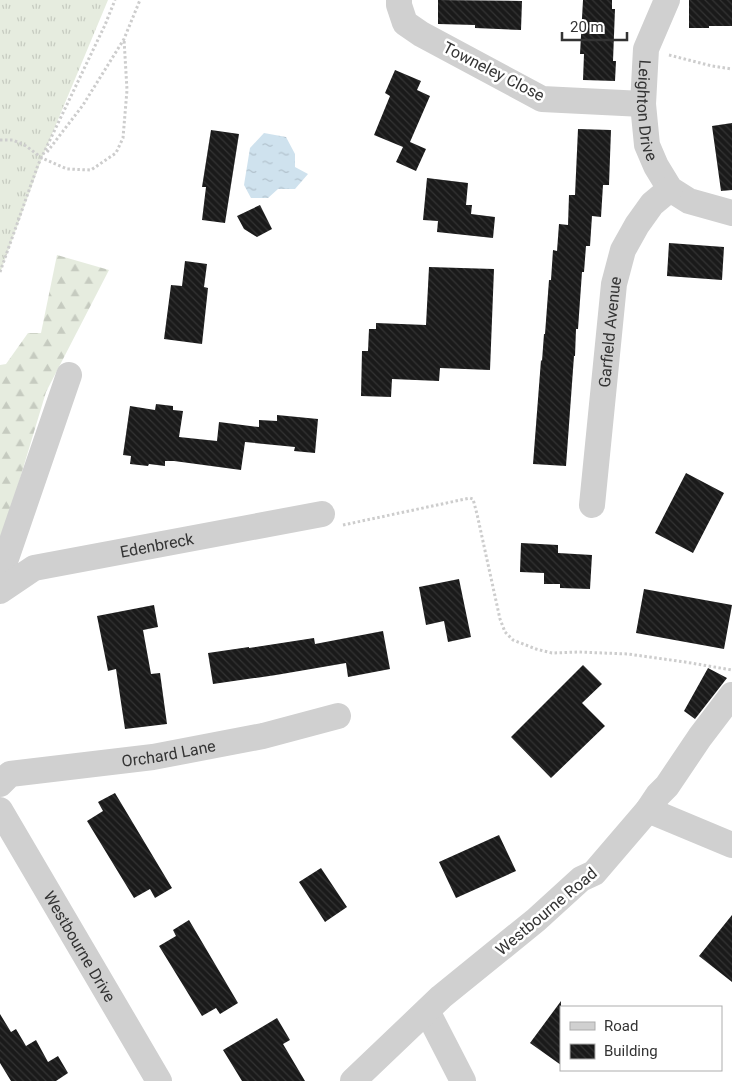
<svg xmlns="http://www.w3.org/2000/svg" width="732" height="1081" viewBox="0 0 732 1081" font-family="Roboto,sans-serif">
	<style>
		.grass { fill: url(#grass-tufts) }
		.forest { fill: url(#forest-firs) }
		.water { fill: url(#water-ripples) }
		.building { fill: url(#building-back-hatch) }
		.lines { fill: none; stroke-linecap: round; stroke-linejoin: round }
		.path { stroke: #cdcdcd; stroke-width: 3; stroke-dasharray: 2.5 2.5; stroke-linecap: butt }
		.minor { stroke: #d0d0d0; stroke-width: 26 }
		.labels { text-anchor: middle; stroke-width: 5; stroke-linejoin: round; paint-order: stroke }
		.street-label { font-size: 16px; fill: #333; stroke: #fff }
	</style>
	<defs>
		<pattern id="grass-tufts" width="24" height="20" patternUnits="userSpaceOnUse" patternTransform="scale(1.25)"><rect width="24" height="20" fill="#e6ecdf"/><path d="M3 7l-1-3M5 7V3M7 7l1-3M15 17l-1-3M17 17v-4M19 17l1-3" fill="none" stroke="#c6cbc0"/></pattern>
		<pattern id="forest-firs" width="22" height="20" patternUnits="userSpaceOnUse" patternTransform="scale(1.25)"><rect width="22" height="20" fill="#e6ecdf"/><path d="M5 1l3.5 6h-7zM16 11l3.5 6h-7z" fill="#c6cbc0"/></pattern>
		<pattern id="water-ripples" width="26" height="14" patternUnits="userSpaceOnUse" patternTransform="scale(1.25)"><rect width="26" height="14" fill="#cfe2ee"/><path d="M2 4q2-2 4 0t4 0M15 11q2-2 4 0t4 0" fill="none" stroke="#b2c2cd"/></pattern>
		<pattern id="building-back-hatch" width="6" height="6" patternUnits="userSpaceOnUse" patternTransform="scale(1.25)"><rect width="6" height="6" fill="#1a1a1a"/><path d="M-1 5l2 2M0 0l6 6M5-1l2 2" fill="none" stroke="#333"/></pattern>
	</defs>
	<rect width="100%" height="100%" fill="#fff"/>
	<!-- grass -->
	<path class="grass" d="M 0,0 L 108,0 L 42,158 L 0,273 Z"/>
	<!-- forest -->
	<path class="forest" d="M 57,255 L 109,270 L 46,392 L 0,545 L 0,365 L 6,364 L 28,333 L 41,333 Z"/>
	<!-- water -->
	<path class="water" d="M 264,133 L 286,137 L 295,154 L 295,167 L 308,174 L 295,189 L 278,189 L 268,198 L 251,198 L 244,185 L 250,148 Z"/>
	<!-- building -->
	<path class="building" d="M 438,0 L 522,1 L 521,30 L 475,28 L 475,25 L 438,24 Z
		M 583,0 L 612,0 L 612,9 L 615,9 L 613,61 L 616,61 L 615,81 L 583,80 L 584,54 L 580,54 Z
		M 689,0 L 732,0 L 732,26 L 709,26 L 709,28 L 689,28 Z
		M 395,70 L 421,81 L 417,90 L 430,96 L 410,142 L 426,149 L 416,171 L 396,162 L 403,147 L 374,135 L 390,96 L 385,93 Z
		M 732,123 L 732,190 L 721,191 L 712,126 Z
		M 578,129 L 611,130 L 609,185 L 603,185 L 601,217 L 592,216 L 590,246 L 586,246 L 584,272 L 582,272 L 578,329 L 576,329 L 575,356 L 574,356 L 566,466 L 533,464 L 541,360 L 542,361 L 544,334 L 545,334 L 549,280 L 551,280 L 553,250 L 557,251 L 559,224 L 568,225 L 569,195 L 575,195 Z
		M 211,130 L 239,134 L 225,223 L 202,220 L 206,187 L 202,187 Z
		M 427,178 L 468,183 L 466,205 L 472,205 L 471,214 L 495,217 L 493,238 L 437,232 L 438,221 L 423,220 Z
		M 260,205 L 272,229 L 257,237 L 244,229 L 237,216 Z
		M 669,243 L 724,247 L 722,280 L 667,276 Z
		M 185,261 L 207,264 L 204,287 L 208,288 L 202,344 L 164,339 L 171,285 L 182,286 Z
		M 429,267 L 494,269 L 490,370 L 440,368 L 439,381 L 392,379 L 391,397 L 361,396 L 362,351 L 368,351 L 369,329 L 376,329 L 376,323 L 426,325 Z
		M 156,404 L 173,406 L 173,410 L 183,411 L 179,437 L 217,441 L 219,422 L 259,427 L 259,420 L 277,421 L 277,415 L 318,419 L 315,453 L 294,451 L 295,447 L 245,442 L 241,470 L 174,461 L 165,461 L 165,466 L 149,464 L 148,466 L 130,464 L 131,456 L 123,455 L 130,406 L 155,410 Z
		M 686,473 L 724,493 L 693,553 L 655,533 Z
		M 521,543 L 558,545 L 558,553 L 592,555 L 590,589 L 560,588 L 560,584 L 544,584 L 544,573 L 520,572 Z
		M 459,579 L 471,637 L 448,642 L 444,621 L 426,625 L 419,587 Z
		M 644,589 L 732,605 L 724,649 L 636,633 Z
		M 154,605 L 158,627 L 143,630 L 151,674 L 160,673 L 167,724 L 125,729 L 116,669 L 108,671 L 97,616 Z
		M 383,631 L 390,669 L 348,677 L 346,663 L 276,675 L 213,684 L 208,653 L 249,647 L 249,648 L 314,638 L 315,644 Z
		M 583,665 L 602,684 L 582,703 L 605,726 L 551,778 L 511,737 Z
		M 708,668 L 727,678 L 695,719 L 684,711 Z
		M 115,793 L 172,888 L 155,898 L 150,889 L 134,898 L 87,821 L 103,811 L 98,802 Z
		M 499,835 L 516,871 L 456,898 L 439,862 Z
		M 321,868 L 347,907 L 325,922 L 299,882 Z
		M 732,915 L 732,982 L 699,956 Z
		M 189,920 L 238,1003 L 220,1014 L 216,1008 L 202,1016 L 159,946 L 176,936 L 173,930 Z
		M 561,1001 L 561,1065 L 530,1043 Z
		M 0,1014 L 11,1032 L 16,1029 L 26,1046 L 36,1040 L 48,1062 L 58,1056 L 68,1073 L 56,1081 L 11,1081 L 0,1063 Z
		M 277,1018 L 290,1040 L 283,1044 L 305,1081 L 242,1081 L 223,1050 Z"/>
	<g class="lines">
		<!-- path -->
		<path class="path" d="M 669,55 L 712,66 L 732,69
			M 0,140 L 13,140 L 26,146 L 42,158 L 67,169 L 91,170 L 116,153 L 123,138 L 127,90 L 124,39
			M 47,152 L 83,105 L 124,39 L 140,0
			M 0,272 L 38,165 L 105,25 L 115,0
			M 343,525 L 470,498 L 473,499 L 477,514 L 500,619 L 505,632 L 513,640 L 536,649 L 552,653 L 579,652 L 628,654 L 685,662 L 732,670"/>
		<!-- minor -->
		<g class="minor">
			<path d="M 399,0 L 399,5 L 405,23 L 421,34 L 542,99 L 643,104"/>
			<path id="s1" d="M 667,0 L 646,49 L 643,104 L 647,145 L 656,166 L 670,189 L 689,201 L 732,213"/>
			<path id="s2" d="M 592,505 L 614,284 L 623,250 L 637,225 L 652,204 L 670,189"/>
			<path d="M 0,576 L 69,375"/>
			<path id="s3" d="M 0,591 L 34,568 L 322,514"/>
			<path id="s4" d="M 0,784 L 10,774 L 153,757 L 263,736 L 338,716"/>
			<path id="s5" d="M 0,810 L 159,1081"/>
			<path d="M 648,810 L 732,845"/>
			<path d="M 427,1011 L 463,1081"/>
			<path d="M 353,1081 L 441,997 L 536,920 L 581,879 L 594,873 L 648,810 L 658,795 L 667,786 L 700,737 L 732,695"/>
		</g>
	</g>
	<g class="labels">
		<!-- street labels -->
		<g class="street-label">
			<text transform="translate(494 71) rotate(27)" y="6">Towneley Close</text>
			<text dy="6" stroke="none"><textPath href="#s1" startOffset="115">Leighton Drive</textPath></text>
			<text dy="6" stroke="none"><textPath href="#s2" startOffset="174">Garfield Avenue</textPath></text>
			<text dy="6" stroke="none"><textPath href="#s3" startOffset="166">Edenbreck</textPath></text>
			<text dy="6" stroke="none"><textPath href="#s4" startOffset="174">Orchard Lane</textPath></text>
			<text transform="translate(546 911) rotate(-40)" y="6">Westbourne Road</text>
			<text dy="6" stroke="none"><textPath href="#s5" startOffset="158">Westbourne Drive</textPath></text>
		</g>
	</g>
	<!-- legend -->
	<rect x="560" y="1006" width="162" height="65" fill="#ffffff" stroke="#adadad"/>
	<rect x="570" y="1022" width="25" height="8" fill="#d0d0d0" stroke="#adadad"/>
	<text x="604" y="1031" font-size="15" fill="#333333">Road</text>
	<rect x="570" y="1044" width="25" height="15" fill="url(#building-back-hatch)" stroke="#adadad"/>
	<text x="604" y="1056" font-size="15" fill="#333333">Building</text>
	<!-- scale -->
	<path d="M562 32v8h65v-8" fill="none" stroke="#333333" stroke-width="2.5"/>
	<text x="570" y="32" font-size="15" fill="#333333" stroke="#ffffff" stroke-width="4" paint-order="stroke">20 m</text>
</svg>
